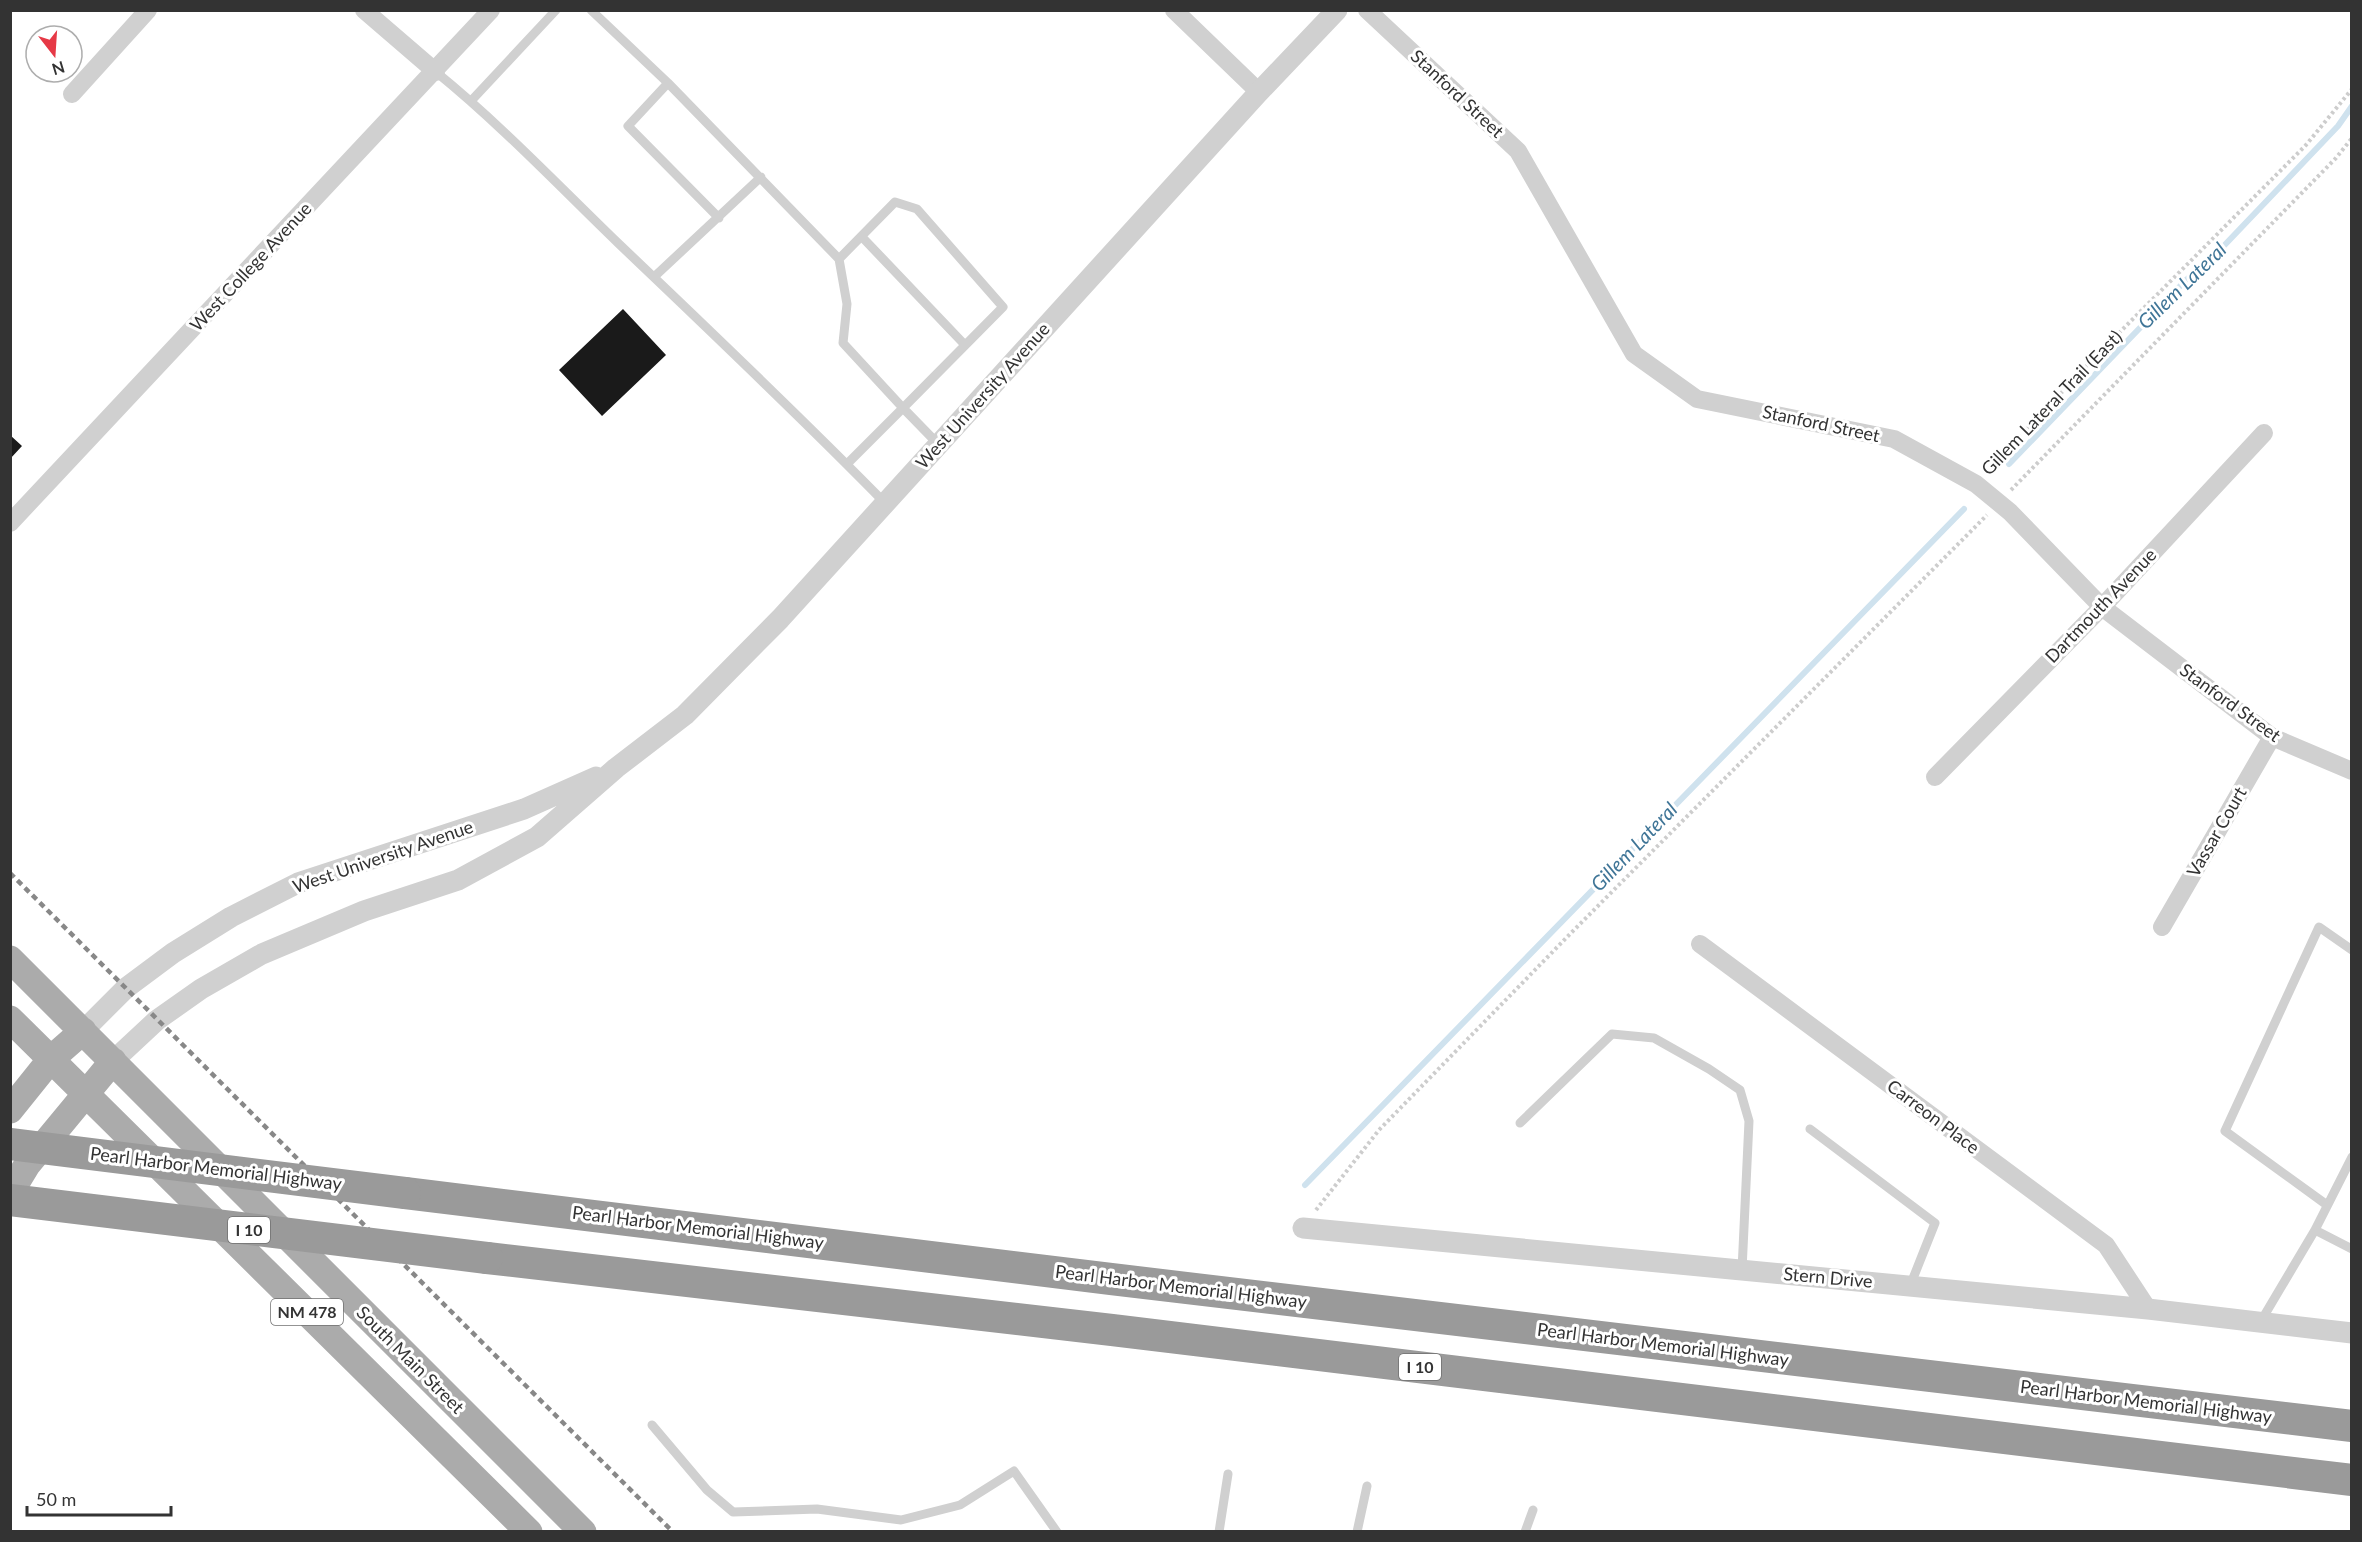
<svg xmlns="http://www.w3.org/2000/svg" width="2362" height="1542" viewBox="0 0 2362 1542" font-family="Lato,sans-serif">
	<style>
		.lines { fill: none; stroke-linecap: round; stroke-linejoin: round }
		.stream { stroke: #cfe2ee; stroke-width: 6 }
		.building { fill: #1a1a1a }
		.path { stroke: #cdcdcd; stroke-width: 4; stroke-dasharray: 3 3; stroke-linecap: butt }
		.service { stroke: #d0d0d0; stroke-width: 9 }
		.minor { stroke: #d0d0d0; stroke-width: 18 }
		.tertiary { stroke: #d0d0d0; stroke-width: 21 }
		.primary { stroke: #ababab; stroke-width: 27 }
		.motorway { stroke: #9a9a9a; stroke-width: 32 }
		.rail { stroke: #888; stroke-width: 4.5; stroke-dasharray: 6 4.5; stroke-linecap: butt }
		.motorway-bridge { stroke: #9a9a9a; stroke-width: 32 }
		.labels { text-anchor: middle; stroke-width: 6; stroke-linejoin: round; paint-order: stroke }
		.shield { fill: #fff; stroke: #707070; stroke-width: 1.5 }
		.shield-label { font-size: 16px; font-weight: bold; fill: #333 }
		.street-label { font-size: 18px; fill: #333; stroke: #fff }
		.water-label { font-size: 20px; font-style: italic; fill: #3f7597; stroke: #fff }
	</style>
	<rect width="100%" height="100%" fill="#fff"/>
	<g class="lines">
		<!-- stream -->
		<path class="stream" d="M 2009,464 L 2185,281 L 2218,252 L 2338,126 L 2352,106
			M 1305,1185 L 1964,509"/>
	</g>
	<!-- building -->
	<path class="building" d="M 623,309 L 666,355 L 602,416 L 559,370 Z
		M 10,435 L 22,446 L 10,459 Z"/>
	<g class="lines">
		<!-- path -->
		<path class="path" d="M 1986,472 L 2102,350 L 2306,145 L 2352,89
			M 2011,490 L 2336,158 L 2352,138
			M 1316,1210 L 1379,1130 L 1571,933 L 1987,515"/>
		<!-- service -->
		<path class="service" d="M 591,10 L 668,83 L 839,259 L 895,202 L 917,209 L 1003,307 L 903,408 L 939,445
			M 436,72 C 500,124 558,185 618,243 C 708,329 798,414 885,503
			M 668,83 L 628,126 L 719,218
			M 471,101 L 556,10
			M 862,237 L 965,345
			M 839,259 L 847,304 L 843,343 L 903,408 L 847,464
			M 654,277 L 761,177
			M 1520,1123 L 1612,1034 L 1654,1038 L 1709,1069 L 1740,1090 L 1749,1121 L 1742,1270
			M 1810,1129 L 1935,1223 L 1910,1286
			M 2327,1205 L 2225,1131 L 2319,927 L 2352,950
			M 2315,1230 L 2352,1157
			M 2261,1321 L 2315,1230 L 2352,1249
			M 652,1425 L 707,1490 L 733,1512 L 817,1509 L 901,1520 L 960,1505 L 1014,1471 L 1057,1532
			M 1219,1532 L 1228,1474
			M 1357,1532 L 1367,1486
			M 1525,1532 L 1533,1510"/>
		<!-- minor -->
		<path class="minor" d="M 364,10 L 436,72
			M 1174,10 L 1259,92
			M 1367,10 L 1518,151 L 1634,354 L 1697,399 L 1894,439 L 1976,484 L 2010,512 L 2102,607 L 2272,737 L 2352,771
			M 72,94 L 148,10
			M 10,523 L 491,10
			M 1935,777 L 2102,607 L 2264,433
			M 2162,927 L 2272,737
			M 1700,944 L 2106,1245 L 2148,1309"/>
		<!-- tertiary -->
		<path class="tertiary" d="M 83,1031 L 126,988 L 173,953 L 231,917 L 298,883 L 524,809 L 596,777
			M 113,1061 L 157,1020 L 201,989 L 262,954 L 364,911 L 458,880 L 537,837 L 616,768 L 685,715 L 780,619 L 1259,92 L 1337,10
			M 1303,1228 L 2148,1309 L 2352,1333"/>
		<!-- primary -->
		<path class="primary" d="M 10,959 L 583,1532
			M 10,1019 L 529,1532
			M 10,1110 L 51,1059 L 83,1031
			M 10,1193 L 27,1165 L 113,1061"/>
		<!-- motorway -->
		<path class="motorway" d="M 405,1193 L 1111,1279 L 2352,1426
			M 487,1258 L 1112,1330 L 2352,1480"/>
		<!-- rail -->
		<path class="rail" d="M 10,873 L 673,1532"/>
		<!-- motorway-bridge -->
		<path class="motorway-bridge" d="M 10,1144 L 405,1193
			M 10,1200 L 487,1258"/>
	</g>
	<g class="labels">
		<!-- shield labels -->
		<g class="shield">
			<rect x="228" y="1217" width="42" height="26" rx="4.5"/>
			<rect x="271" y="1299" width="72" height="26" rx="4.5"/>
			<rect x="1399" y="1354" width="42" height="26" rx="4.5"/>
		</g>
		<g class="shield-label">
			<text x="249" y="1236">I 10</text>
			<text x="307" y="1318">NM 478</text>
			<text x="1420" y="1373">I 10</text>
		</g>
		<!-- street labels -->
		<g class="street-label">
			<text transform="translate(1457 94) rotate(43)" y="6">Stanford Street</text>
			<text transform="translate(251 267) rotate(-47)" y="6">West College Avenue</text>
			<text transform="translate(983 396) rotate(-48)" y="6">West University Avenue</text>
			<text transform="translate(2052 403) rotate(-46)" y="6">Gillem Lateral Trail (East)</text>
			<text transform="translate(1821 424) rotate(12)" y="6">Stanford Street</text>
			<text transform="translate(2101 606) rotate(-46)" y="6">Dartmouth Avenue</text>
			<text transform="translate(2230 703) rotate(36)" y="6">Stanford Street</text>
			<text transform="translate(2217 832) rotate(-60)" y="6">Vassar Court</text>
			<text transform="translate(383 857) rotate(-19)" y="6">West University Avenue</text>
			<text transform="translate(1933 1117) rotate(37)" y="6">Carreon Place</text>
			<text transform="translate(216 1169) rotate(7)" y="6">Pearl Harbor Memorial Highway</text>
			<text transform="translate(698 1228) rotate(7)" y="6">Pearl Harbor Memorial Highway</text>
			<text transform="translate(1828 1278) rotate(5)" y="6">Stern Drive</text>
			<text transform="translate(1181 1287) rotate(7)" y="6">Pearl Harbor Memorial Highway</text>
			<text transform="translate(1663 1345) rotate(7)" y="6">Pearl Harbor Memorial Highway</text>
			<text transform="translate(410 1360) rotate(45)" y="6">South Main Street</text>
			<text transform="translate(2146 1402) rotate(7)" y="6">Pearl Harbor Memorial Highway</text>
		</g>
		<!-- water labels -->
		<g class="water-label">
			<text transform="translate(2182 286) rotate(-44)" y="7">Gillem Lateral</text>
			<text transform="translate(1634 847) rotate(-46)" y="7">Gillem Lateral</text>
		</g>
	</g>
	<!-- border -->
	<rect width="2362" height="1542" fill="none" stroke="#333333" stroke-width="24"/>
	<!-- north arrow -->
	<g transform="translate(54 54) rotate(163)"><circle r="28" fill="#ffffff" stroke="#adadad" stroke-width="1.5"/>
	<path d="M0-4.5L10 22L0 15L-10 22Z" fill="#e63946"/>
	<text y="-9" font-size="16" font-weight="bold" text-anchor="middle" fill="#333333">N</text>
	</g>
	<!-- scale -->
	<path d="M27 1506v9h144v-9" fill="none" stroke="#333333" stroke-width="3"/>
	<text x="36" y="1506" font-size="18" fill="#333333" stroke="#ffffff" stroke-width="4.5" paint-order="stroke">50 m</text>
</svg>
